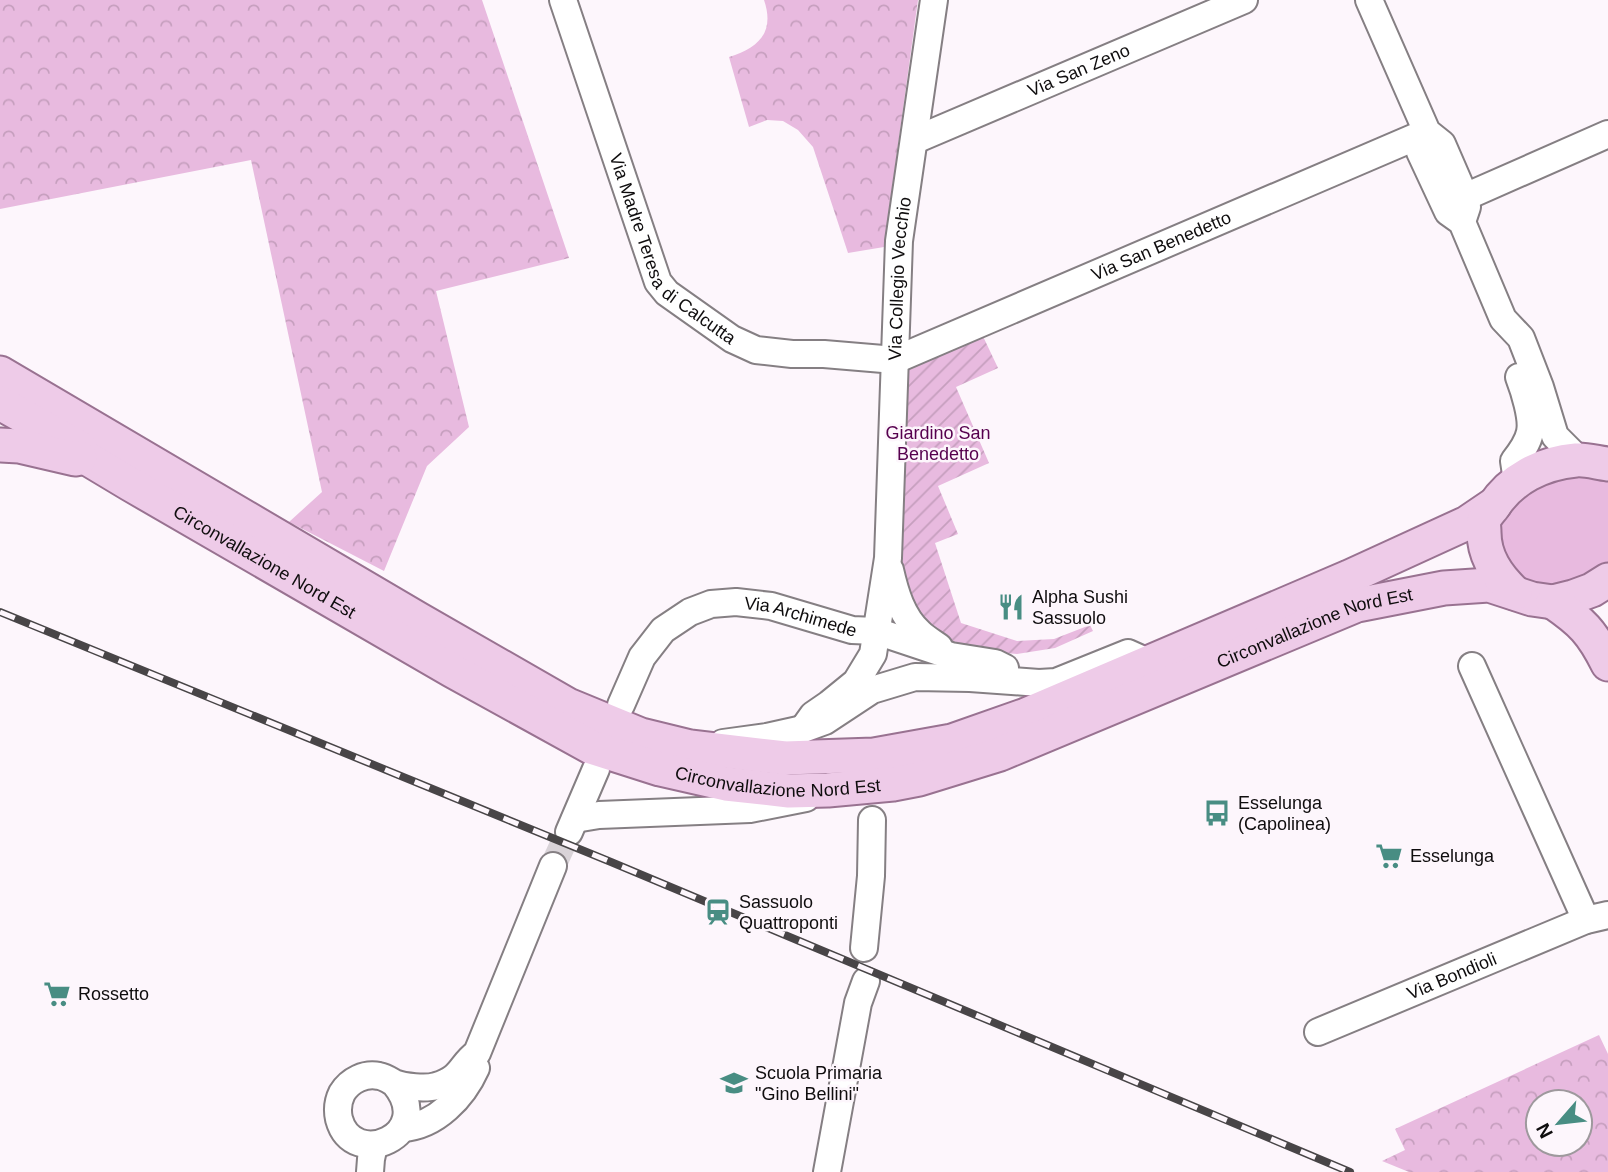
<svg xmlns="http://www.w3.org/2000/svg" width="1608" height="1172" viewBox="0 0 1608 1172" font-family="Arial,sans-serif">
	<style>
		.grass { fill: #e8badf }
		.forest { fill: url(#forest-crowns); fill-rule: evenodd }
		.garden { fill: url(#garden-furrows) }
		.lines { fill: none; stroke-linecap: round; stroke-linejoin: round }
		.minor-tunnel { stroke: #d9d3d8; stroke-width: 26; stroke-dasharray: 26 13; stroke-linecap: butt }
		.minor-casing { stroke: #857f83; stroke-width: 30 }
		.major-casing { stroke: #997291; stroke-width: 37 }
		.minor { stroke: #fff; stroke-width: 26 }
		.major { stroke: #eecbe8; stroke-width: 33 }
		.rail-casing { stroke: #484547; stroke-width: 8 }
		.rail { stroke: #fdf6fc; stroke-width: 5; stroke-dasharray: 16; stroke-linecap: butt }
		.labels { text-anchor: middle; stroke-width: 5; stroke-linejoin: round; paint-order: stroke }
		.street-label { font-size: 18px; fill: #0f0d0e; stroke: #fdf6fc }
		.park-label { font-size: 18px; fill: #56004e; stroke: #fdf6fc }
		.poi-label { font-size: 18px; fill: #0f0d0e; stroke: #fdf6fc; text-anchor: start }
	</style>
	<defs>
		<pattern id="forest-crowns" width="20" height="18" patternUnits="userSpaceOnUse" patternTransform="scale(1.75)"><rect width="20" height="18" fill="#e8badf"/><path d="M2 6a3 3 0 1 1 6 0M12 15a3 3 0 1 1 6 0" fill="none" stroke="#c69fbe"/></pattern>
		<pattern id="garden-furrows" width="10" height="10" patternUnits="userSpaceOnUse" patternTransform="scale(1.75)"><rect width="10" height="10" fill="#e8badf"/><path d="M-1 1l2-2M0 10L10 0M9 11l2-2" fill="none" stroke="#c69fbe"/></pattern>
	</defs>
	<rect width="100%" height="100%" fill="#fdf6fc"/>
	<!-- grass -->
	<path class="grass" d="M 1565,471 L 1608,479 L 1608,568 L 1602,572 L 1544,589 L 1510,574 L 1496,526 L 1513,499 Z"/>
	<!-- forest -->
	<path class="forest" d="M 0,0 L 482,0 L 569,258 L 436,291 L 469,427 L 427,466 L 384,571 L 289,522 L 322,492 L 251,160 L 0,209 Z
		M 764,0 L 918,0 L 884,247 L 848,253 L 813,147 L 798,130 L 783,121 L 767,120 L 749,127 L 729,57 C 759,48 775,32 764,0 Z
		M 1599,1035 L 1608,1054 L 1608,1172 L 1409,1172 L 1382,1161 L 1405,1150 L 1395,1129 ZM 1538,1102 L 1580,1102 L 1580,1144 L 1538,1144 Z"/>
	<!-- garden -->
	<path class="garden" d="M 980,330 L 998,368 L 956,387 L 989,463 L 938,486 L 958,534 L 935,543 L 961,623 L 1017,641 L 1054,639 L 1090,625 L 1093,631 L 1055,648 L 1017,654 L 982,651 L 945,641 L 910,608 L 895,555 L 902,367 Z"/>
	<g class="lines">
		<!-- minor-tunnel -->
		<path class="minor-tunnel" d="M 553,866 L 568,833"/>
		<!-- minor casing -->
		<g class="minor-casing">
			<g id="minor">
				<path id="s1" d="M 563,0 L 658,282 L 667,293 L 732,339 L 756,350 L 792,354 L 824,354 L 895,360 L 1427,132"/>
				<path d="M 1369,0 L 1427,132 L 1442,144 L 1465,197 L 1467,207 L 1462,222"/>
				<path d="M 1427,132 L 1420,152 L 1448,212 L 1462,222 L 1503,319 L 1521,338 L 1540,387 L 1555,436 L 1578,459"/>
				<path id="s2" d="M 915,140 L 1244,0"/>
				<path d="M 1465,197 L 1608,134"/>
				<path d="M 1517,481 L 1514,461 C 1521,452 1528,443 1530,432 C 1533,418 1524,390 1519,377"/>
				<path d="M 890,570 C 895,592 902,617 920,633 C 925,638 932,642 939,647"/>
				<path d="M 1472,666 L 1586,920"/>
				<path id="s3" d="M 621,705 L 642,657 L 663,630 L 690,612 L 711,604 L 736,602 L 771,606 L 852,630 L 876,631 L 951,656 L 995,663 L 1005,668"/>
				<path id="s4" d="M 803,729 L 813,715 L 829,704 L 856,682 L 873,654 L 888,558 L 899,241 L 934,0"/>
				<path d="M 723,743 L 767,737 L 803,729 L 825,721 L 872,690 L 915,677 L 970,678 L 1039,683 L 1056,682 L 1128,653 L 1148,662"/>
				<path d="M 575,819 L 599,815 L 750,809 L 806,798"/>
				<path d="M 569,832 L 596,769"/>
				<path d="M 864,948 L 871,876 L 872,820"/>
				<path id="s5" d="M 1318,1032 L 1586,920 L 1608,915"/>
				<path d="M 395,1084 C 437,1135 353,1171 339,1119 C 337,1110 338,1101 342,1093 C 350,1080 365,1073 379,1076 C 385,1077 389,1080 394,1083 C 404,1087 426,1089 436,1086 C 462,1079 460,1065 477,1053 L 553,866"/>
				<path d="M 403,1128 C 436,1126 463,1097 476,1068"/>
				<path d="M 370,1172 L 371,1159 L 374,1145"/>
				<path d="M 827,1172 L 858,1003 L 866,981"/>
			</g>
		</g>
		<!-- major casing -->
		<g class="major-casing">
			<g id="major">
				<path d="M 0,373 L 418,619 L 568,705 L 641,735 L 690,747 L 785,758 L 874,755 L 952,741 L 1026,715 L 1349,577 L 1467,523 L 1495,504"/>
				<path id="s6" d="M 0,403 L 80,448 L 85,457 L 130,484 L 453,671 L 591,747 L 660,769 L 726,784 L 789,791 L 828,790 L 893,784 L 919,779 L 1000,754 L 1357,605 L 1444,588 L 1489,585 L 1532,599 L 1553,602 L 1573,597 L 1592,590 L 1608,580"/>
				<path d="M 0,445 L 19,446 L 75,459 L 80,458"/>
				<path d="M 1515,593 C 1497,576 1484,557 1484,532 C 1484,528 1483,524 1484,521 C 1485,516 1490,511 1493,507 C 1511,479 1542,463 1576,460 C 1586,459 1598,463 1608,464"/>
				<path d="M 1553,602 C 1582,622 1592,632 1608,664"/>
			</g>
		</g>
		<!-- minor -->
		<use href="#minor" class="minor"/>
		<!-- major -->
		<use href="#major" class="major"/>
		<!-- rail casing -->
		<g class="rail-casing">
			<path id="rail" d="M 0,612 L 611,862 L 1350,1172"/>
		</g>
		<!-- rail -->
		<use href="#rail" class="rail"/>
	</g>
	<!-- icons -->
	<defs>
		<g id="restaurant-bare" transform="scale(2.1)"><path d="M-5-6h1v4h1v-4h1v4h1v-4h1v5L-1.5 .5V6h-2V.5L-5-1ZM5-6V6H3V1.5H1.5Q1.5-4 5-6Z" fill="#488d83" stroke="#fdf6fc" stroke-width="2.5" paint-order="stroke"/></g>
		<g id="bus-bare" transform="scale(2.1)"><path d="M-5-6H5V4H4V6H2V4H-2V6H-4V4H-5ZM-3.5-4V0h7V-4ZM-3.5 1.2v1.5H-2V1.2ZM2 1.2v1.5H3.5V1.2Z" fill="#488d83" stroke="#fdf6fc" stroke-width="2.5" paint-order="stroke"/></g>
		<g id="supermarket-bare" transform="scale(2.1)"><path d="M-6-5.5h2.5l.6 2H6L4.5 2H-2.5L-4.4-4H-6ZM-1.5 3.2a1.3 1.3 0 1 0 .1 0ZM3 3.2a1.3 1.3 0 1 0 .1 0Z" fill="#488d83" stroke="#fdf6fc" stroke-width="2.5" paint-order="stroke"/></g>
		<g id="station-bare" transform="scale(2.1)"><path d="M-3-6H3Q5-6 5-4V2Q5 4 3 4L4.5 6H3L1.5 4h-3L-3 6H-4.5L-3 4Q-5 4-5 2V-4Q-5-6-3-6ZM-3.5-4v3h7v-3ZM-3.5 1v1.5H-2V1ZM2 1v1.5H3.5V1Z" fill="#488d83" stroke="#fdf6fc" stroke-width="2.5" paint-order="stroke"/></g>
		<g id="school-bare" transform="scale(2.1)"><path d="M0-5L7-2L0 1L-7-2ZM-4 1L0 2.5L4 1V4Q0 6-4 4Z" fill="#488d83" stroke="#fdf6fc" stroke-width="2.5" paint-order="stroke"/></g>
	</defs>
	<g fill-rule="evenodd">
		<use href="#restaurant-bare" x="1011" y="607"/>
		<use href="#bus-bare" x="1217" y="813"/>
		<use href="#supermarket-bare" x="1389" y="856"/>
		<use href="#station-bare" x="718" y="912"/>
		<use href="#supermarket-bare" x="57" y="994"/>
		<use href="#school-bare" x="734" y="1083"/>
	</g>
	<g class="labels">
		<!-- street labels -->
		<g class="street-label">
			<text dy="6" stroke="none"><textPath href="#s2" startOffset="178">Via San Zeno</textPath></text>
			<text dy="6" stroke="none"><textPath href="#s1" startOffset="278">Via Madre Teresa di Calcutta</textPath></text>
			<text dy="6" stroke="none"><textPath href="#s1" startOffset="847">Via San Benedetto</textPath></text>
			<text dy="6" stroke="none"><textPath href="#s4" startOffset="481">Via Collegio Vecchio</textPath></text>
			<text dy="6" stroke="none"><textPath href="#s6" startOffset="310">Circonvallazione Nord Est</textPath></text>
			<text dy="6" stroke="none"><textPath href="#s3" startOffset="233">Via Archimede</textPath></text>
			<text dy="6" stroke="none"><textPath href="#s6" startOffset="1444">Circonvallazione Nord Est</textPath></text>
			<text dy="6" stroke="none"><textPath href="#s6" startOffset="877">Circonvallazione Nord Est</textPath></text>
			<text dy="6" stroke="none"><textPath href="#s5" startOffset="145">Via Bondioli</textPath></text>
		</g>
		<!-- park labels -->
		<g class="park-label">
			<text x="938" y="439">Giardino San<tspan x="938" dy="21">Benedetto</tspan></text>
		</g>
		<!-- poi labels -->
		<g class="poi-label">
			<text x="1032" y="603">Alpha Sushi<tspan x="1032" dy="21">Sassuolo</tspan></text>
			<text x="1238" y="809">Esselunga<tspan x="1238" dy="21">(Capolinea)</tspan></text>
			<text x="1410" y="862">Esselunga</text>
			<text x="739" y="908">Sassuolo<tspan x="739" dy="21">Quattroponti</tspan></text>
			<text x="78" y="1000">Rossetto</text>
			<text x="755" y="1079">Scuola Primaria<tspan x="755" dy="21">"Gino Bellini"</tspan></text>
		</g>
	</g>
	<!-- north arrow -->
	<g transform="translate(1559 1123) rotate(242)"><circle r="33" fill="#fdf6fc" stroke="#9e999d" stroke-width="2"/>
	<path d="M0-5L12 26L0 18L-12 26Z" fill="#488d83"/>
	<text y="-10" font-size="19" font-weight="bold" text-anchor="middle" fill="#0f0d0e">N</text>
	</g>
</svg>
